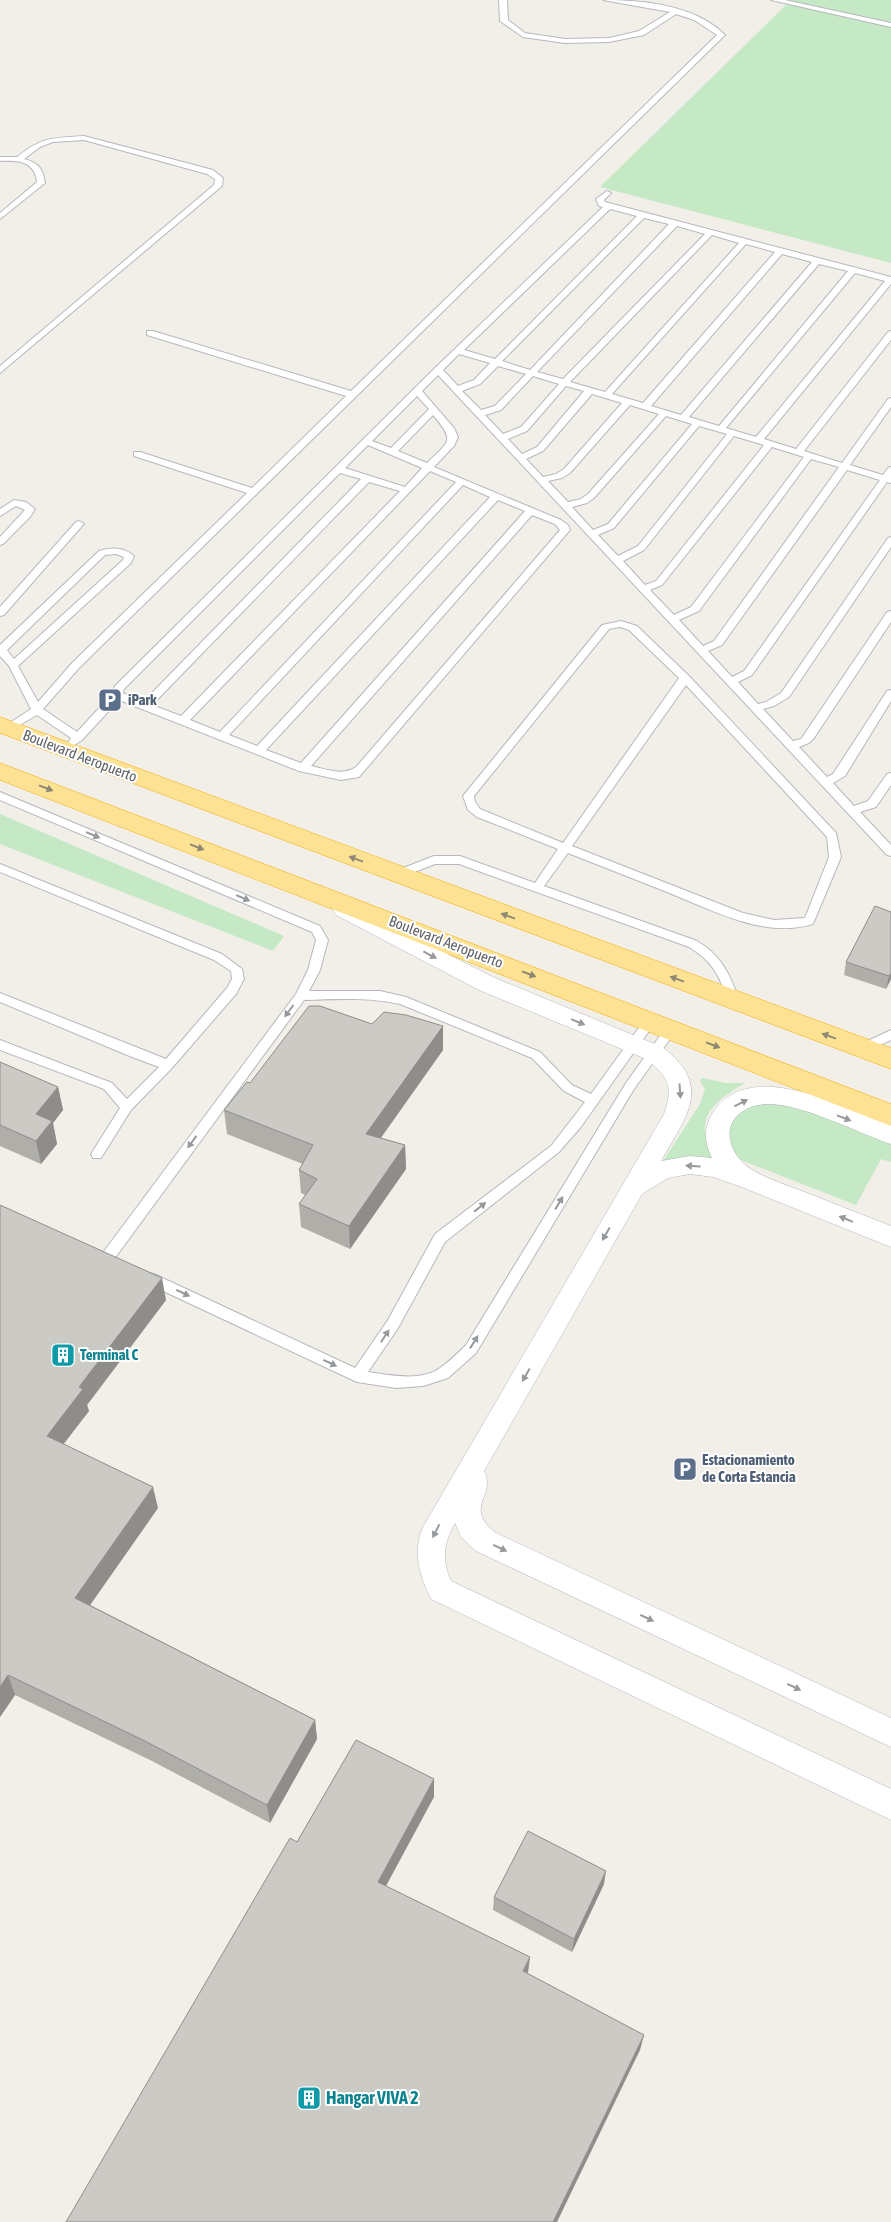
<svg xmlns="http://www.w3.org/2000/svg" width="891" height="2222" viewBox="0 0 891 2222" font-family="'Asap Condensed',sans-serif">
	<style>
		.green { fill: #c5e8c5 }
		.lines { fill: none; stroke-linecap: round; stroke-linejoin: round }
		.lane-casing { stroke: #b5b8bc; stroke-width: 2 }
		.street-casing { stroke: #b5b8bc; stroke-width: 1 }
		.highway-casing { stroke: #f9ab00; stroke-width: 1 }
		.lane { fill: #fff; fill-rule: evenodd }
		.street { fill: #fff; fill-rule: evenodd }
		.highway { fill: #fde293; fill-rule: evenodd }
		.wall { fill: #afaea9 }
		.shaded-wall { fill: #8f8d8a }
		.building { fill: #cccac5; stroke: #8f8d8a }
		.oneway { fill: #8e8975 }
		.oneway2 { fill: #979a9d }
		.labels { text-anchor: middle; stroke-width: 4; stroke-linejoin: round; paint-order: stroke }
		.service-label { font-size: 15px; font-weight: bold; fill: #4e5e75; stroke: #fff; text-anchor: start }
		.street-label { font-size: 15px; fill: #5f6368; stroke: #fff }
		.culture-label { font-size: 15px; font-weight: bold; fill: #0d838f; stroke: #fff; text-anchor: start }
		.near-culture-label { font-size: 18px; font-weight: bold; fill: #0d838f; stroke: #fff; text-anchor: start }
	</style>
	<rect width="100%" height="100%" fill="#f1efe8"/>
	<!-- green -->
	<path class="green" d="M 791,0 L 891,0 L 891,263 L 600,187 Z
		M 0,814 L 284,936 L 273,951 L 0,844 Z
		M 702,1078 L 726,1083 L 745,1083 C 713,1102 690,1120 716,1158 L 712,1160 L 663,1161 L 700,1104 L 705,1089 L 700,1081 Z
		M 768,1095 L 891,1142 L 891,1162 L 881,1159 L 856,1205 L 738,1159 L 727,1148 L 721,1119 Z"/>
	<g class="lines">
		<!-- lane casing -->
		<g class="lane-casing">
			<path id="lane" d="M 499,0 L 507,0 L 508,20 L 525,33 L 565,39 L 609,38 L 639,31 L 670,12 L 603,0 C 643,0 696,5 725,35 L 80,667 L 43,709 L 77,732 L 112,694 L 115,686 L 435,368 L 603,207 L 599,206 L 596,199 L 607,191 L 611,193 L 604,200 L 605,202 L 891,277 L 891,284 L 764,439 L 796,449 L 888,332 L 891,331 L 891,340 L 804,451 L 842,463 L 888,399 L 891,398 L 891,407 L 850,465 L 883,475 L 888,468 L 891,467 L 891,483 L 887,482 L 752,675 L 738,682 L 758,704 L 766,702 L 781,693 L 888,538 L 891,537 L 891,547 L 789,697 L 774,706 L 763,709 L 793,741 L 801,739 L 887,612 L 891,611 L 891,622 L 814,738 L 809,743 L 799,747 L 827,777 L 833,774 L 887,691 L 891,690 L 891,701 L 845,776 L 833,783 L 854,806 L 868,801 L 887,774 L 891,773 L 891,785 L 876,807 L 860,812 L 891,845 L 891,856 L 887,855 L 438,375 L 422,391 L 454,428 L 458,437 L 454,446 L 434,467 L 561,520 L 568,525 L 570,530 L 359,777 L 341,780 L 299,771 L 119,700 L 82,740 L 73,746 L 68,743 L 71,738 L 37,715 L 11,730 L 3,730 L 2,728 L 31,709 L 9,666 L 0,656 L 0,645 L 99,551 C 110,547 124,547 134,556 L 131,563 L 18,666 L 38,702 L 72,663 L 247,493 L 134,456 L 134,452 L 140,452 L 252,488 L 346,396 L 147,335 L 147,331 L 153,331 L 351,391 L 717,35 L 694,20 L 676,14 L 644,35 L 609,42 L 565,43 L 523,37 L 500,21 ZM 610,209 L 637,216 L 495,359 L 464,350 ZM 644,218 L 669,224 L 530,370 L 502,361 ZM 677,226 L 705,234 L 563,379 L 537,372 ZM 712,235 L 739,243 L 605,392 L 570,382 ZM 746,244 L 775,252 L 643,403 L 612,394 ZM 782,254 L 812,262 L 681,415 L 651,406 ZM 819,264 L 848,271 L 719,426 L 689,417 ZM 855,273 L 885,281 L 756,437 L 726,428 ZM 459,354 L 490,363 L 474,380 L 458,386 L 443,370 ZM 498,366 L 526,374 L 495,406 L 481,410 L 462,391 L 480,384 ZM 533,376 L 559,384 L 521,427 L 503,434 L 485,415 L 501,410 ZM 566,386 L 584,391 L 537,447 L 522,454 L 508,439 L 527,431 ZM 592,394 L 622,403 L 564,469 L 556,474 L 543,477 L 526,459 L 543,451 ZM 417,396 L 429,409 L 391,448 L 372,441 ZM 630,405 L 659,414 L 588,494 L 581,499 L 568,502 L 548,481 L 562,478 L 570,473 ZM 433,415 C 456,442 449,441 427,463 L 398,451 ZM 666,416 L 692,424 L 608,524 L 593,530 L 572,507 L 587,503 L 594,498 ZM 699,426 L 727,434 L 638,546 L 618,556 L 598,535 L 614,528 ZM 734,436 L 764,445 L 656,581 L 645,585 L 623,561 L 644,550 ZM 368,445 L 422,468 L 405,487 L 345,468 ZM 772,447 L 804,457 L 691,607 L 674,615 L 650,590 L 662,585 ZM 811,459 L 839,467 L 714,641 L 703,646 L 679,620 L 699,611 ZM 847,470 L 880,480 L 744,671 L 732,677 L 708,651 L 722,645 ZM 430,471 L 456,482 L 220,732 L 190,720 ZM 340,473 L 361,479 L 143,702 L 123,693 L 124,689 ZM 369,482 L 400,491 L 181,716 L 152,705 ZM 463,485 L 490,497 L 257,746 L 229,735 ZM 498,500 L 525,511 L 301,763 L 266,750 ZM 532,515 L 555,524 L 560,530 L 357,766 C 344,777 326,769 311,766 ZM 116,554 L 124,557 L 123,560 L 14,659 L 7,650 L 105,555 Z
				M 771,0 L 785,0 L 891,23 L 891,27 Z
				M 84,136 L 213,170 L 223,178 L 222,186 L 0,373 L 0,366 L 214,185 L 215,179 L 207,174 L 84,140 L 53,142 L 40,147 L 24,159 C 39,163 43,169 45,183 L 0,219 L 0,213 L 37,182 C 35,161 18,160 0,161 L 0,157 L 17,157 C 42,137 52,138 84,136 Z
				M 14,500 L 26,502 L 35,509 L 30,517 L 3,544 L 0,545 L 0,537 L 25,510 L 16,506 L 0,516 L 0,509 Z
				M 79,521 L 84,524 L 82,526 L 4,615 L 0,616 L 0,607 L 76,522 Z
				M 621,621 L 637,626 L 689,676 L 836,833 L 841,857 L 813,924 C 763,939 712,910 667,892 C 634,879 601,866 568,853 L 544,886 L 697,941 C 721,955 730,974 739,1000 L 733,1004 C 725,1002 724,992 722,985 C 715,967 705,957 689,947 L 459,864 L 435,864 L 397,879 L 391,875 L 393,872 L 434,856 L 460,856 L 535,883 L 558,849 L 477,817 L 468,810 L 463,796 L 602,625 ZM 620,627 L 629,630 L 679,678 L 563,843 L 480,809 L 475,802 L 474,796 L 609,629 ZM 686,685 L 827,837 L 829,857 L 805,918 L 774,920 L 743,913 L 572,846 Z
				M 0,792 L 320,926 L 328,940 L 320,970 L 309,991 L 380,991 L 406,997 L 540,1052 L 572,1085 L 591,1094 L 646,1018 L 654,1018 L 656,1021 L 654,1024 L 580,1128 L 559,1152 L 445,1242 L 398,1328 L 368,1372 C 389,1375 421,1382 440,1368 C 449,1362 458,1353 466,1345 L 626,1083 L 667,1026 L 675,1026 L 677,1029 L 675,1032 L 634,1089 L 476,1353 L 448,1378 L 423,1386 L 396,1388 L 357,1382 L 144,1282 L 142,1278 L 144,1274 L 149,1273 L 154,1274 L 355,1368 L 388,1320 L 435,1234 L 551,1146 L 585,1102 L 564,1091 L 532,1058 L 400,1004 C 368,997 337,999 304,1000 L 112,1262 L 107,1263 L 102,1262 L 100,1258 L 102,1254 L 296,994 L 308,970 L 316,940 L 312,932 L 0,800 Z
				M 0,864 L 222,954 L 242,969 L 244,979 L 236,994 L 172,1068 L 131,1110 L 101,1158 L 93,1158 L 91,1154 L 120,1108 L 104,1089 L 0,1050 L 0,1040 L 112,1083 L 127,1099 L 159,1067 L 132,1057 L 0,1002 L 0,993 L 166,1059 L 227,988 L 232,979 L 231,971 L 214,960 L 0,872 Z
				M 891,1030 L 891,1040 L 867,1051 L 859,1051 L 857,1048 L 859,1045 Z"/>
		</g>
		<!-- street casing -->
		<g class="street-casing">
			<path id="street" d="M 344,902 L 495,978 L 662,1047 C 714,1086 686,1116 661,1161 L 690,1156 L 712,1158 C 704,1142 703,1127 714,1111 C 751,1057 845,1108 891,1125 L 891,1144 C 857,1133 787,1095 754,1106 C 717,1118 726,1155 754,1171 C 770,1180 789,1186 807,1193 C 835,1204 863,1215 891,1226 L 891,1247 L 739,1186 L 713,1177 L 690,1174 L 668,1178 L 642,1194 L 484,1471 C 497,1496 462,1507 496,1533 L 891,1718 L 891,1747 L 476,1551 L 461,1537 L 455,1523 C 444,1542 441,1560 451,1581 L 891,1789 L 891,1820 L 431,1599 C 420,1576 412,1552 423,1527 L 664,1114 C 674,1086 668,1076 646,1059 L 479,990 L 336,915 L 333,910 L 336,905 Z"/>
		</g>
		<!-- highway casing -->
		<g class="highway-casing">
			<path id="highway" d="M 0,717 L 891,1048 L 891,1069 L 0,733 Z
				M 0,763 L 891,1104 L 891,1126 L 0,780 Z"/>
		</g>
		<!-- lane -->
		<use href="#lane" class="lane"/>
		<!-- street -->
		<use href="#street" class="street"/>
		<!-- highway -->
		<use href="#highway" class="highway"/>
	</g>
	<!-- wall -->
	<path class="wall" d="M 891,912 L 891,979 L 886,989 L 844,975 L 846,962 Z
		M 372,1024 L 443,1026 L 443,1050 L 381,1138 L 405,1145 L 406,1169 L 350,1249 L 301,1227 L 299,1204 L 305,1195 L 301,1193 L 299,1170 L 303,1164 L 227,1134 L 224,1110 L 250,1083 Z
		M 0,1062 L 58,1087 L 63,1110 L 53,1123 L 57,1144 L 41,1164 L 0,1146 Z
		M 0,1205 L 166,1300 L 87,1405 L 89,1411 L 63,1444 L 158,1508 L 90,1605 L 315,1720 L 317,1739 L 270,1823 L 150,1760 L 15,1695 L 0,1717 Z
		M 604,1884 L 572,1952 L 493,1910 L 494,1897 Z"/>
	<!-- shaded-wall -->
	<path class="shaded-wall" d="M 891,973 L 891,979 L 886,989 L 889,976 Z
		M 443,1026 L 443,1050 L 367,1157 L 366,1134 Z
		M 58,1087 L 63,1110 L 53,1123 L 57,1144 L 41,1164 L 36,1141 L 36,1114 Z
		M 405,1145 L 406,1169 L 350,1249 L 349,1226 Z
		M 162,1278 L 166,1300 L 87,1405 L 89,1411 L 53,1458 L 47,1436 L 79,1387 Z
		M 153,1487 L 158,1508 L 81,1618 L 75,1598 Z
		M 8,1675 L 15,1695 L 0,1717 L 0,1687 Z
		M 315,1720 L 317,1739 L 270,1823 L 267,1805 Z
		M 434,1779 L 434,1797 L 379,1899 L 378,1882 Z
		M 606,1871 L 604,1884 L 572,1952 L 574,1939 Z
		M 530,1957 L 528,1973 L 523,1971 Z
		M 644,2035 L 640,2050 L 557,2222 L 553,2222 Z"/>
	<!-- building -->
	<path class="building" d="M 875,906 L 891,912 L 891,973 L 889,976 L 846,962 Z
		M 309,1006 L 320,1006 L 372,1024 L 384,1012 L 406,1015 L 443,1026 L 366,1134 L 405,1145 L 349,1226 L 299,1204 L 317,1179 L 299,1170 L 313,1145 L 224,1110 L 247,1082 L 250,1083 Z
		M 0,1062 L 58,1087 L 36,1114 L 52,1121 L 36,1141 L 0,1125 Z
		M 0,1205 L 162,1278 L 79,1387 L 83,1389 L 47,1436 L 153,1487 L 75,1598 L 315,1720 L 267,1805 L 145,1741 L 8,1675 L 0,1687 Z
		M 356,1740 L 434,1779 L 378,1882 L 530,1957 L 523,1971 L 644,2035 L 553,2222 L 66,2222 L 290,1838 L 297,1842 Z
		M 528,1831 L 606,1871 L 574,1939 L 494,1897 Z"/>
	<!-- one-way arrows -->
	<defs><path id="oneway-solid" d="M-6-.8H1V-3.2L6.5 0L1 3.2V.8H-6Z" transform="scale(1.25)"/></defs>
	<g class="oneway">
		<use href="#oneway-solid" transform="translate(46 788) rotate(21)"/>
		<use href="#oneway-solid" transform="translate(197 847) rotate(21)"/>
		<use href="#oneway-solid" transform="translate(356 859) rotate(-160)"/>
		<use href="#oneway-solid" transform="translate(508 916) rotate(-160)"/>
		<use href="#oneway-solid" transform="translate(529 974) rotate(21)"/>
		<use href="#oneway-solid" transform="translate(677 979) rotate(-160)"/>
		<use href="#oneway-solid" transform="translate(829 1036) rotate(-160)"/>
		<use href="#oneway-solid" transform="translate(713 1045) rotate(21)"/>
	</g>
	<g class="oneway2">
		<use href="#oneway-solid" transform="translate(93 835) rotate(23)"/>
		<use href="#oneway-solid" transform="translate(243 898) rotate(23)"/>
		<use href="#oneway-solid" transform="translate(430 955) rotate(28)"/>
		<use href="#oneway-solid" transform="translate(289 1011) rotate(127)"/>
		<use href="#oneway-solid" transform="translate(578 1022) rotate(22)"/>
		<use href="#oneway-solid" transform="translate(680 1091) rotate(86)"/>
		<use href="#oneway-solid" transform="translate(741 1103) rotate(-27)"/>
		<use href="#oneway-solid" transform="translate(844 1118) rotate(21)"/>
		<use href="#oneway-solid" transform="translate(192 1142) rotate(126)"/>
		<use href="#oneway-solid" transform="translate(693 1166) rotate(-177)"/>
		<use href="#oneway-solid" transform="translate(559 1203) rotate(-59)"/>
		<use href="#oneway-solid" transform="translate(480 1207) rotate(-38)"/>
		<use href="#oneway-solid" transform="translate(846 1219) rotate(-158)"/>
		<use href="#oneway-solid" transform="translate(606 1234) rotate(120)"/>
		<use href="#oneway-solid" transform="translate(183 1293) rotate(25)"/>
		<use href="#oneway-solid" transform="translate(385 1336) rotate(-57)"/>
		<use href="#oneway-solid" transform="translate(474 1342) rotate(-58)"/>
		<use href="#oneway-solid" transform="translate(330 1363) rotate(25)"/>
		<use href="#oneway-solid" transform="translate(526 1375) rotate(120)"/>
		<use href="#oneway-solid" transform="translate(436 1531) rotate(117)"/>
		<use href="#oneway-solid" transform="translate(500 1548) rotate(25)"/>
		<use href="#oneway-solid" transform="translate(647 1618) rotate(25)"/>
		<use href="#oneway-solid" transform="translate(794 1687) rotate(25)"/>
	</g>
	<!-- icons -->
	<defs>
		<g id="parking-square" transform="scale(1.25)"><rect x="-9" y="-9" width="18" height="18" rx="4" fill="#5c6f8a" stroke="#fff"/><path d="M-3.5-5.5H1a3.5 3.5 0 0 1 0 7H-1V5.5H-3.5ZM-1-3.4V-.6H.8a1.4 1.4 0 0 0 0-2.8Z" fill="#fff"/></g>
		<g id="building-square" transform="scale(1.25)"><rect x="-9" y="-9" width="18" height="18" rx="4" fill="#0f9aa8" stroke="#fff"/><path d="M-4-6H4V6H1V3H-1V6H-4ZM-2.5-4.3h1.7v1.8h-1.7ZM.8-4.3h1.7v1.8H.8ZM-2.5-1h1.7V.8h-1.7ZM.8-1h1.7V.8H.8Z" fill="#fff"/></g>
	</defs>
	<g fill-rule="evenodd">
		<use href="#parking-square" x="110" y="700"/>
		<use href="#building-square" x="63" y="1355"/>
		<use href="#parking-square" x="685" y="1469"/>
		<use href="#building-square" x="309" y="2098"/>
	</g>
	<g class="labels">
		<!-- service labels -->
		<g class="service-label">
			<text x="128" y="705">iPark</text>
			<text x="702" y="1465">Estacionamiento<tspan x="702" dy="17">de Corta Estancia</tspan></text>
		</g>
		<!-- street labels -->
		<g class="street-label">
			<text transform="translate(80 756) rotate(21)" y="5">Boulevard Aeropuerto</text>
			<text transform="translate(446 942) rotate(21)" y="5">Boulevard Aeropuerto</text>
		</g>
		<!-- culture labels -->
		<g class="culture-label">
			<text x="80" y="1360">Terminal C</text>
		</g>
		<!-- near-culture labels -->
		<g class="near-culture-label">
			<text x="326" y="2104">Hangar VIVA 2</text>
		</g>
	</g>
</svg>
